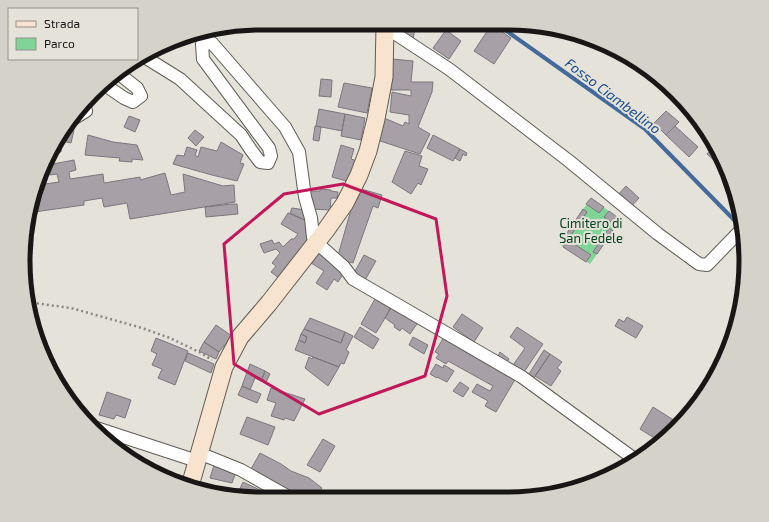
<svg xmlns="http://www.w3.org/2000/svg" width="769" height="522" viewBox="0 0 769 522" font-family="'Exo 2',sans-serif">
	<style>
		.green { fill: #80d496 }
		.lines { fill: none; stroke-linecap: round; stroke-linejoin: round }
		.stream { stroke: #436a9a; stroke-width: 4 }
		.building { fill: #a7a1a7; stroke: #7c767d }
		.minor-casing { stroke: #605d56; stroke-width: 14 }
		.secondary-casing { stroke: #605d56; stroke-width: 19 }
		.path { stroke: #898782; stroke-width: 2.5; stroke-dasharray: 2 3; stroke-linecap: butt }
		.minor { stroke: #fff; stroke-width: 12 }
		.secondary { stroke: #f8e3cf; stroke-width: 17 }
		.marked { fill: none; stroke: #c2185b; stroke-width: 3; stroke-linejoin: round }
		.labels { text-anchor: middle; stroke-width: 4; stroke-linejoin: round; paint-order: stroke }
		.park-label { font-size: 13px; fill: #00421c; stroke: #e5e2da }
		.water-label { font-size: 14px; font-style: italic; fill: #154c8c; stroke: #e5e2da }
		.rim { fill: none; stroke: #181715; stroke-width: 5 }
	</style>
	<rect width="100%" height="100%" fill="#e5e2da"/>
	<!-- green -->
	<path class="green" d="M 591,198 L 621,220 L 590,264 L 559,244 Z"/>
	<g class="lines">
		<!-- stream -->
		<path class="stream" d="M 501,27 L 645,129 L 739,225"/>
	</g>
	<!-- building -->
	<path class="building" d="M 394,25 L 415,26 L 413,41 L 394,26 Z
		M 490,27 L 495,27 L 511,38 L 494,64 L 474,51 Z
		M 446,30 L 461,41 L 449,59 L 433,48 Z
		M 392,59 L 413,61 L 411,82 L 433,82 L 432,92 L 418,127 L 430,134 L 420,154 L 377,140 L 384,118 L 403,126 L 405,122 L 409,124 L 409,115 L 390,112 L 392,92 L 411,96 L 411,90 L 390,90 Z
		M 321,79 L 332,80 L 331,97 L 319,96 Z
		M 344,83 L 372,88 L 367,113 L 338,107 Z
		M 319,109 L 345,114 L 342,131 L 316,126 Z
		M 666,111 L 679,122 L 666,135 L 654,123 Z
		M 345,114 L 365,118 L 361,140 L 341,136 Z
		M 129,116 L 140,120 L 135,132 L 124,127 Z
		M 315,126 L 321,127 L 319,141 L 313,140 Z
		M 675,126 L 698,147 L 689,157 L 666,135 Z
		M 66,127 L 74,130 L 71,143 L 62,141 L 61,152 L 52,154 L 52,152 Z
		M 195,130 L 204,137 L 196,146 L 188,138 Z
		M 88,135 L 113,142 L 137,145 L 143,160 L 132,159 L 132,162 L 119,161 L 120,158 L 85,155 Z
		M 433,135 L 460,149 L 453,161 L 427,148 Z
		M 221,142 L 243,155 L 240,163 L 244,164 L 237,181 L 212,175 L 173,164 L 177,155 L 184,156 L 187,147 L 197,150 L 195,155 L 198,157 L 201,147 L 217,151 Z
		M 341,145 L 354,149 L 351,159 L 357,161 L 350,182 L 332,177 Z
		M 713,147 L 721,160 L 718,164 L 707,154 Z
		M 460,149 L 467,153 L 466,156 L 463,154 L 460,161 L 455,158 Z
		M 405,151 L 422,156 L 419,166 L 428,169 L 421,185 L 418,183 L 411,194 L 392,182 Z
		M 74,160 L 76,170 L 69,172 L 70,179 L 103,174 L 104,183 L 140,177 L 140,180 L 165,173 L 171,195 L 185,192 L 183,174 L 223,186 L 234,185 L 235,202 L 130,219 L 127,203 L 104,207 L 102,198 L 84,201 L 84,205 L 34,212 L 32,211 L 38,185 L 59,182 L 57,174 L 50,175 L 48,165 Z
		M 626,186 L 639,198 L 629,209 L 616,197 Z
		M 320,189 L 331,190 L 331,191 L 338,192 L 337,198 L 331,198 L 330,210 L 312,209 L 310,191 L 320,191 Z
		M 361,189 L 382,195 L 378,208 L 373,206 L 353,263 L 337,259 L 354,199 L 357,200 Z
		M 591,198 L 604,207 L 599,213 L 586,204 Z
		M 232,204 L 237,204 L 238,214 L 206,217 L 205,207 Z
		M 292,208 L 305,210 L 307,221 L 290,213 Z
		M 583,209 L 587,212 L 567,241 L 563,239 Z
		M 609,211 L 621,220 L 617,226 L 604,217 Z
		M 288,213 L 307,221 L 308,237 L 305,247 L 281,280 L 271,272 L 276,266 L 272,263 L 280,253 L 276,249 L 264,253 L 260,244 L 272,240 L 274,244 L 279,242 L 283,247 L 291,239 L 294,239 L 298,234 L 281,224 Z
		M 609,228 L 613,231 L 597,254 L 593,252 Z
		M 568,240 L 591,255 L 586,262 L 563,247 Z
		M 316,251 L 345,271 L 338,282 L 334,279 L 327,290 L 316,283 L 324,271 L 308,261 Z
		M 364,255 L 376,261 L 365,280 L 354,273 Z
		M 375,299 L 391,308 L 376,333 L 361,324 Z
		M 392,305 L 419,321 L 410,334 L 402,328 L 400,331 L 394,327 L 395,325 L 385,318 Z
		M 462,314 L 483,328 L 474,342 L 453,327 Z
		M 627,317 L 643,326 L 636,338 L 615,326 L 619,319 L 624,322 Z
		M 310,318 L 345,332 L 341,343 L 304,329 Z
		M 216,325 L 232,336 L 219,352 L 204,342 Z
		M 360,327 L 379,339 L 373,349 L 354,337 Z
		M 517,327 L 543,344 L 522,375 L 511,368 L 525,348 L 510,337 Z
		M 304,329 L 341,343 L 345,332 L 353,336 L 346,350 L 349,352 L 344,364 L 341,363 L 339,367 L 295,350 L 299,340 L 305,343 L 307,337 L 301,334 Z
		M 301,334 L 307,337 L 305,343 L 299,340 Z
		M 413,337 L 428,345 L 424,354 L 409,345 Z
		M 444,337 L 517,376 L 496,412 L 485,406 L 488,401 L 472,392 L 477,384 L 490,391 L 493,386 L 448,361 L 446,364 L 436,358 L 439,354 L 435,352 Z
		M 156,338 L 188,351 L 175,385 L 158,378 L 162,369 L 152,365 L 157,354 L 151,351 Z
		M 204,342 L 219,352 L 216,359 L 199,351 Z
		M 544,350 L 550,354 L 534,378 L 529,374 Z
		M 500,352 L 509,359 L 506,364 L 496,360 Z
		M 188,353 L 214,364 L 211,373 L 185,361 Z
		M 550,354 L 562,362 L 557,368 L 561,371 L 551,386 L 535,376 Z
		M 309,357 L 312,359 L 313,357 L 339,367 L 328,386 L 305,368 Z
		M 250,364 L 265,371 L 261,381 L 255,378 L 250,390 L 242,386 Z
		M 436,364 L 443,368 L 444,365 L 454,371 L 447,382 L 437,377 L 437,378 L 430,374 Z
		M 265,371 L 270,374 L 266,382 L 262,379 Z
		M 460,382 L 469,388 L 463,397 L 453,391 Z
		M 242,386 L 261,394 L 257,403 L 238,395 Z
		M 271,388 L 305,399 L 294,421 L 285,418 L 284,420 L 271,416 L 276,403 L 267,400 Z
		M 107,392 L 131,400 L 125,418 L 116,415 L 114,419 L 99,415 Z
		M 653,407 L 680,424 L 676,429 L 659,441 L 640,429 Z
		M 247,417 L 275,427 L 268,445 L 240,434 Z
		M 323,439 L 335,446 L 320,472 L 307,465 Z
		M 260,453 L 281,464 L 291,471 L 309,478 L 322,488 L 316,496 L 292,496 L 250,471 Z
		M 214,465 L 236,472 L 232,483 L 210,478 Z
		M 243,482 L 262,491 L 260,495 L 237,495 Z"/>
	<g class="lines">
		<!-- minor casing -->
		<g class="minor-casing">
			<path id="minor" d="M 385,27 L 449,69 L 569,161 L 658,234 L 699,264 L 707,265 L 740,231
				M 143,56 L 180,79 L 241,135 L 251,150 L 260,162 L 268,163 L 271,156 L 269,148 L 203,59 L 202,44 L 212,43 L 285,127 L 299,152 L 305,197 L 311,218 L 313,237 L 316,242 L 344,267 L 353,279 L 522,377 L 633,458
				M 105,85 L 124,98 L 133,102 L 141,96 L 137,88 L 118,73
				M 71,119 L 73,119 L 86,111 L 84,105
				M 90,426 L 197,461
				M 199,453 L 241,470 L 287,496"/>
		</g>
		<!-- secondary casing -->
		<g class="secondary-casing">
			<path id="secondary" d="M 190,486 L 224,367 L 240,337 L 269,303 L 326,230 L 345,203 L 359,175 L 368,151 L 376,119 L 384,77 L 385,25"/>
		</g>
		<!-- path -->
		<path class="path" d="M 27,302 L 71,308 L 142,328 L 170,338 L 201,353 L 212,360"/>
		<!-- minor -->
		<use href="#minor" class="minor"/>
		<!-- secondary -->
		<use href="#secondary" class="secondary"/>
	</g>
	<!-- marked area -->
	<path class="marked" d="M 343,184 L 436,219 L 447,296 L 425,376 L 319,414 L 234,364 L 224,244 L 284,194 Z"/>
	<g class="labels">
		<!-- park labels -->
		<g class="park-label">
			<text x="591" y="228">Cimitero di<tspan x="591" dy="15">San Fedele</tspan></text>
		</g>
		<!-- water labels -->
		<g class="water-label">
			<text transform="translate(613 96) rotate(37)" y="5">Fosso Ciambellino</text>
		</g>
	</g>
	<!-- crop -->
	<path d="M0 0H769V522H0ZM261 30H508A231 231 0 0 1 739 261V261A231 231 0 0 1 508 492H261A231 231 0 0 1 30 261V261A231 231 0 0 1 261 30Z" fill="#d5d2ca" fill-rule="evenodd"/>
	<path class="rim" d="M261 30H508A231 231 0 0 1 739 261V261A231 231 0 0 1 508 492H261A231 231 0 0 1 30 261V261A231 231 0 0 1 261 30Z"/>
	<!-- legend -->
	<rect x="8" y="8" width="130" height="52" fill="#e5e2da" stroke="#93918b"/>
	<rect x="16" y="21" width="20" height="6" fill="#f8e3cf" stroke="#93918b"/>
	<text x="44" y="28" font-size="12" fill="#181715">Strada</text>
	<rect x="16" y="38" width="20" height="12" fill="#80d496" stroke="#93918b"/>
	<text x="44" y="48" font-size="12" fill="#181715">Parco</text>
</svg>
